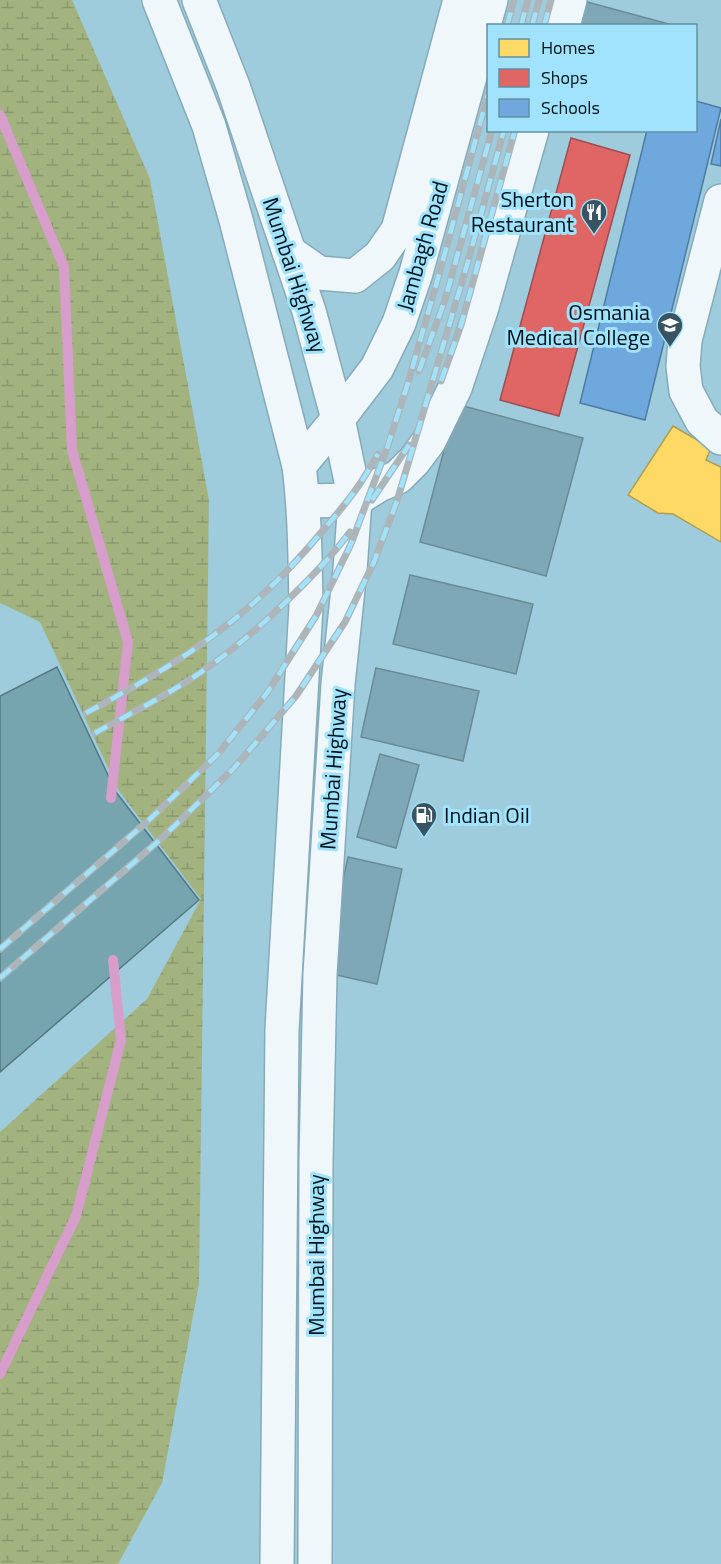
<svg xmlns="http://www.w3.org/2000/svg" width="721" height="1564" viewBox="0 0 721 1564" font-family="'Titillium Web',sans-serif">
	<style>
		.wetland { fill: url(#wetland-marsh) }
		.homes { fill: #ffd966; stroke: #b29e50; stroke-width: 1.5 }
		.shops { fill: #e06666; stroke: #9d4d50; stroke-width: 1.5 }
		.schools { fill: #6fa8dc; stroke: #4e7ba2; stroke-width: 1.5 }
		.public { fill: #76a5af; stroke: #537983; stroke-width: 1.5 }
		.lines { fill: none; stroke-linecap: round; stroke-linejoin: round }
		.stream { stroke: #d79ecc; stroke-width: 10 }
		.building { fill: #7ea8b7; stroke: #698b97; stroke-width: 1.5 }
		.minor-casing { stroke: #86abb8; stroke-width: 36 }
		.major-casing { stroke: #86abb8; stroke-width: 36 }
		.highway-casing { stroke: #86abb8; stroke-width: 36 }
		.minor { stroke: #f0f7fa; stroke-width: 33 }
		.major { stroke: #f0f7fa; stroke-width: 33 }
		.highway { stroke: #f0f7fa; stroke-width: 33 }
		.rail-casing { stroke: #acb6ba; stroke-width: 7 }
		.rail { stroke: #a1e3fd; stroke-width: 4.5; stroke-dasharray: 14; stroke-linecap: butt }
		.labels { text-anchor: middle; stroke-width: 6; stroke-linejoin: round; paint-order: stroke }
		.poi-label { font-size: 22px; fill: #00131c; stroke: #a1e3fd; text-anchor: end }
		.street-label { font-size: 22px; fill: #00131c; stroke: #a1e3fd }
	</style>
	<defs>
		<pattern id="wetland-marsh" width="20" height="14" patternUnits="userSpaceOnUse" patternTransform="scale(1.5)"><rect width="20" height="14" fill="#a2b380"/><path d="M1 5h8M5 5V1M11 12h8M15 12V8" fill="none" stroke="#8a996e"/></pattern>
	</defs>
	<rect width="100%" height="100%" fill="#9eccdd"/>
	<!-- wetland -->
	<path class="wetland" d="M 0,0 L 72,0 L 150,179 L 209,500 L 199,1284 L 162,1483 L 118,1564 L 0,1564 L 0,1132 L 147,999 L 201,899 L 119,791 L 40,622 L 0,603 Z"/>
	<!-- homes -->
	<path class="homes" d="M 673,426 L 711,448 L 706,460 L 721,467 L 721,542 L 673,514 L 658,513 L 628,495 Z"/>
	<!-- shops -->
	<path class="shops" d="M 571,138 L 630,155 L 559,416 L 500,400 Z"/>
	<!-- schools -->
	<path class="schools" d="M 696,101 L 721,108 L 645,420 L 580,403 L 647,130 L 696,130 Z
		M 721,119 L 721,166 L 711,164 Z"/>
	<!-- public -->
	<path class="public" d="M 57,667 L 116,792 L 199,900 L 0,1072 L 0,696 Z"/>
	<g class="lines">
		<!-- stream -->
		<path class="stream" d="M 0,115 L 64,267 L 72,450 L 128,642 L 111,798
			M 0,1374 L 76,1216 L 121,1040 L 113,960"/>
	</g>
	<!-- building -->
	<path class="building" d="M 580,0 L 669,24 L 669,26 L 569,26 Z
		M 456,404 L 583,438 L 546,576 L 420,542 Z
		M 410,575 L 533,604 L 516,674 L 393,644 Z
		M 376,668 L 479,691 L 463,761 L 361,737 Z
		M 380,754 L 419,765 L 396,848 L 357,837 Z
		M 348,857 L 402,869 L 377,984 L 323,972 Z"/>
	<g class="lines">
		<!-- minor casing -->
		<g class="minor-casing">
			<path id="minor" d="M 721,201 L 685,340 L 683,366 L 686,391 L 702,421 L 721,438
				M 289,252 L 319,273 L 355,276 L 380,256 L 398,230 L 460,0"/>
		</g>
		<!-- major casing -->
		<g class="major-casing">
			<path id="major" d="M 563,26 L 570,0
				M 299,466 L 338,419 L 377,368 L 399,323 L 416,273 L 491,0
				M 304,501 L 355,500 L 379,485 L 398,477 L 414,461 L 429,441 L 455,388 L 482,307 L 532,130"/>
		</g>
		<!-- highway casing -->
		<g class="highway-casing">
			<path id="highway" d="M 159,0 L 209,126 L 236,220 L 299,466 C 305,513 305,559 306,606 L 282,1030 L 277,1564
				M 199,0 L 233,86 L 309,311 L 338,419 L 355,500 L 350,570 L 338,684 L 320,974 L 316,1161 L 315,1564"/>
		</g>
		<!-- minor -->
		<use href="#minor" class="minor"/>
		<!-- major -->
		<use href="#major" class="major"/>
		<!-- highway -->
		<use href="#highway" class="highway"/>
		<!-- rail casing -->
		<g class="rail-casing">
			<path id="rail" d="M 507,26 L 514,0
				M 521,26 L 528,0
				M 532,26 L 539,0
				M 544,26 L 551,0
				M 419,371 L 445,300 L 492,130
				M 441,381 L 461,325 L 515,130
				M 372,500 L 409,445
				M 86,713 C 130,689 174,665 214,635 C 256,604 292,568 325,528 C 337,514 349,500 359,485 C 366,475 372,464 378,454
				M 95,733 C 122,718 150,704 176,688 C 222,661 263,625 301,587 C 319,569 335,552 350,532
				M 0,949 L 149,820 L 218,754 L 267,693 L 316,616 L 351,544 L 387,448 L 408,383 L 440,271 L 488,94
				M 0,978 L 162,838 L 234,768 L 296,696 L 345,622 L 374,562 L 397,501 L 467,265 L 504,130"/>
		</g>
		<!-- rail -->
		<use href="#rail" class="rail"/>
	</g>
	<!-- icons -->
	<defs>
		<g id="restaurant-pin" transform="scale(1.35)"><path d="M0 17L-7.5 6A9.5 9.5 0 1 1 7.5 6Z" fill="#375460" stroke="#a1e3fd"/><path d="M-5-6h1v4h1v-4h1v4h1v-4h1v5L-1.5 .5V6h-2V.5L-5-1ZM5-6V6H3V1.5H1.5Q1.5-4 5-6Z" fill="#fff"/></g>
		<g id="university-pin" transform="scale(1.35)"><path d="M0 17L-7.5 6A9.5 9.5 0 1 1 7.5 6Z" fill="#375460" stroke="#a1e3fd"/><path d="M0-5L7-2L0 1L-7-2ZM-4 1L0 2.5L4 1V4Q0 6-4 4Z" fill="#fff"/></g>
		<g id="fuel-pin" transform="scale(1.35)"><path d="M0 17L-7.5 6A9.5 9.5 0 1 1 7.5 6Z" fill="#375460" stroke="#a1e3fd"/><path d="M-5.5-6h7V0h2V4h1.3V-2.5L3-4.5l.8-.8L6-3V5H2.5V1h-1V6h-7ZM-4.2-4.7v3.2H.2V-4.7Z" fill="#fff"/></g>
	</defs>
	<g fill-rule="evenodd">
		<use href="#restaurant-pin" x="594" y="212"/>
		<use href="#university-pin" x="670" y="325"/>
		<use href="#fuel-pin" x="424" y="815"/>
	</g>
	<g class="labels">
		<!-- poi labels -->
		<g class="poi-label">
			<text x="574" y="207">Sherton<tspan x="574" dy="25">Restaurant</tspan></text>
			<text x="650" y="320">Osmania<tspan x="650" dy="25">Medical College</tspan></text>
			<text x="444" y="823" text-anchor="start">Indian Oil</text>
		</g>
		<!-- street labels -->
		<g class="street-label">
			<text transform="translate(422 246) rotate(-74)" y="8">Jambagh Road</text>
			<text transform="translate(295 275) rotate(72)" y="8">Mumbai Highway</text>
			<text transform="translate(333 769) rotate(-86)" y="8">Mumbai Highway</text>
			<text transform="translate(316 1255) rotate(-90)" y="8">Mumbai Highway</text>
		</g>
	</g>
	<!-- legend -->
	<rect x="487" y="24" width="210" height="108" fill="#a1e3fd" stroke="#6190a3" stroke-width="1.5"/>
	<rect x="499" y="39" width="30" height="18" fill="#ffd966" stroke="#6190a3" stroke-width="1.5"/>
	<text x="541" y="54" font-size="18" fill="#00131c">Homes</text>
	<rect x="499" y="69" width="30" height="18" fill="#e06666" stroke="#6190a3" stroke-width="1.5"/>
	<text x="541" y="84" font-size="18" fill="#00131c">Shops</text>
	<rect x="499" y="99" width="30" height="18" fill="#6fa8dc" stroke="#6190a3" stroke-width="1.5"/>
	<text x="541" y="114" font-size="18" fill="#00131c">Schools</text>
</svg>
